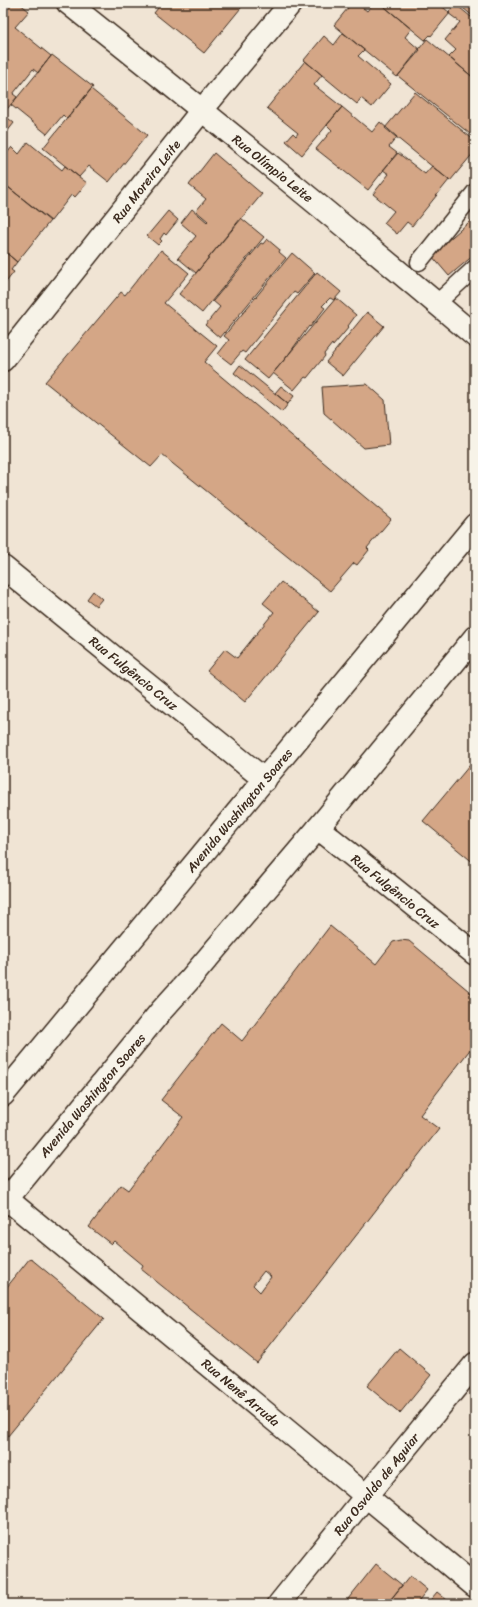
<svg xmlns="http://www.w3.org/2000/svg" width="478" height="1607" viewBox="0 0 478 1607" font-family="Sriracha,sans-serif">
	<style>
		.building { fill: #d4a686; stroke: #3b2a1e; fill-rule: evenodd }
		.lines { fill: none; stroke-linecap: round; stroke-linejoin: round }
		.service-casing { stroke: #3b2a1e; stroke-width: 19 }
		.minor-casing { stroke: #3b2a1e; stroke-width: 25 }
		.trunk-casing { stroke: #3b2a1e; stroke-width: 25 }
		.service { stroke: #f7f3e8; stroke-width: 16 }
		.minor { stroke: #f7f3e8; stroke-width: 22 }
		.trunk { stroke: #f7f3e8; stroke-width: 22 }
		.labels { text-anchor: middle; stroke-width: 3; stroke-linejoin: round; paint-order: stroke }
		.street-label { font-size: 13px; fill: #3b2a1e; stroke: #f7f3e8 }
	</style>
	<rect width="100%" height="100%" fill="#f0e4d4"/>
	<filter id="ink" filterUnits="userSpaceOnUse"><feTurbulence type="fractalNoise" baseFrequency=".025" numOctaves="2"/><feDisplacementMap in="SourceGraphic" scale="8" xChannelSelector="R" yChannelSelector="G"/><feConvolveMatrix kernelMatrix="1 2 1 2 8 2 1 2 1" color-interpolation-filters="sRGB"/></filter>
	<g filter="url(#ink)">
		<!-- building -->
		<path class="building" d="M 6,3 L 19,3 L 29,11 L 15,27 L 51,56 L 38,73 L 33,69 L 13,94 L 17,97 L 3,114 L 3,7 Z
			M 162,3 L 245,3 L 204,53 L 154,13 Z
			M 352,3 L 357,3 L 367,11 L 374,3 L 380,3 L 411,29 L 405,37 L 420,50 L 397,77 L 334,25 Z
			M 380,3 L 438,3 L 450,13 L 431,36 L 430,35 L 425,40 Z
			M 454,3 L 475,3 L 475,13 L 471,17 Z
			M 457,3 L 475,18 L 475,79 L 449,57 L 456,50 L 445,40 L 460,22 L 448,13 Z
			M 343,33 L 364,50 L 358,56 L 391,84 L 372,107 L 361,98 L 357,104 L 304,60 L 324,36 L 334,45 Z
			M 427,39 L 475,79 L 475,138 L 398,76 Z
			M 52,55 L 93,87 L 67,119 L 63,115 L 47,134 L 11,105 Z
			M 305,61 L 322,75 L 314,85 L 342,107 L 302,155 L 286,141 L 293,133 L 296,136 L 298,133 L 267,108 Z
			M 91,89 L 147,135 L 109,182 L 89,166 L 79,177 L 43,148 Z
			M 415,92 L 475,141 L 475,151 L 450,181 L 385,128 Z
			M 342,107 L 372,132 L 380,122 L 397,137 L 389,147 L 397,153 L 368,190 L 316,149 L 332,130 L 327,125 Z
			M 3,114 L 14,123 L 3,137 Z
			M 28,142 L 62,170 L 65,166 L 87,183 L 75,197 L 72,194 L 51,221 L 3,183 L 3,158 L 12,147 L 19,154 Z
			M 214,153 L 262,194 L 196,273 L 178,258 L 196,236 L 181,223 L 192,209 L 207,222 L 208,221 L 196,211 L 206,199 L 189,185 Z
			M 398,153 L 425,174 L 432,166 L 449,180 L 412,226 L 407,222 L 397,234 L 384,223 L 394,211 L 373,194 L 389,174 L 383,170 Z
			M 3,183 L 50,221 L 17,262 L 3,250 Z
			M 168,211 L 178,220 L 166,235 L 164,233 L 160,239 L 162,241 L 158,245 L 147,236 Z
			M 475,217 L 475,254 L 449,276 L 431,255 Z
			M 241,218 L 264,237 L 202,313 L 179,294 Z
			M 267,239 L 280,250 L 279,252 L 286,258 L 220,338 L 205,325 L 220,307 L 213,301 L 261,243 L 263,244 Z
			M 3,250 L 17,262 L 11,270 L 14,272 L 3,286 Z
			M 161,250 L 189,273 L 164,303 L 217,346 L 204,362 L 391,519 L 367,548 L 369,550 L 357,565 L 354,563 L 330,591 L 162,455 L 151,467 L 45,382 L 121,292 L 125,295 Z
			M 292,253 L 315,273 L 297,294 L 294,292 L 245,353 L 242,351 L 231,364 L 218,354 L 229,340 L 224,336 Z
			M 317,272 L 341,292 L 334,300 L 330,298 L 322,306 L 325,308 L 310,327 L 309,326 L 286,358 L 268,379 L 245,360 Z
			M 336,298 L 356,315 L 348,326 L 349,327 L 333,346 L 332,344 L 324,354 L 325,356 L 307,378 L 305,377 L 294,390 L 273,373 Z
			M 367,312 L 384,326 L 343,376 L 326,362 Z
			M 240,365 L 288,404 L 282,412 L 234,373 Z
			M 367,384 L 385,400 L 389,445 L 364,448 L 324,413 L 322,387 Z
			M 281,386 L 294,396 L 288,404 L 275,393 Z
			M 281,582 L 319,612 L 245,702 L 207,671 L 225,649 L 237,658 L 274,612 L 263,603 Z
			M 93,591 L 102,599 L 96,606 L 87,599 Z
			M 475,759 L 475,864 L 423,821 Z
			M 330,926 L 376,964 L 393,942 L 401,940 L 409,941 L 475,996 L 475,1043 L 420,1115 L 439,1129 L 257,1363 L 141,1269 L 143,1265 L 114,1241 L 111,1244 L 89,1227 L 121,1185 L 128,1190 L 183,1117 L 161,1100 L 221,1023 L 242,1041 ZM 264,1271 L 271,1277 L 260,1292 L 253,1285 Z
			M 30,1258 L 104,1319 L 3,1442 L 3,1292 Z
			M 399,1348 L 431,1375 L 400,1413 L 367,1386 Z
			M 376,1564 L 402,1585 L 387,1604 L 344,1604 Z
			M 410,1576 L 427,1590 L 416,1604 L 387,1604 Z
			M 437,1592 L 452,1604 L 427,1604 Z"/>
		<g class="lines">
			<!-- service casing -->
			<g class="service-casing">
				<path id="service" d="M 419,262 L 475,192
					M 437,303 L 475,268"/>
			</g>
			<!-- minor casing -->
			<g class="minor-casing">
				<path id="minor" d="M 68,3 C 205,112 341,222 475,336
					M 3,360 L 202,110 L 291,3
					M 3,567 L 265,780
					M 318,828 L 475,954
					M 7,1199 L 475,1586
					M 279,1604 L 366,1496 L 475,1364"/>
			</g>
			<!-- trunk casing -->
			<g class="trunk-casing">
				<path id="trunk" d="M 3,1095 L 475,525
					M 3,1204 L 161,1011 L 190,979 L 318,828 L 475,637"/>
			</g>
			<!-- service -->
			<use href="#service" class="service"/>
			<!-- minor -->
			<use href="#minor" class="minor"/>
			<!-- trunk -->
			<use href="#trunk" class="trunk"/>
		</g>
	</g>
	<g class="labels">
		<!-- street labels -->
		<g class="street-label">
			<text transform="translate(273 168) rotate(39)" y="5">Rua Olímpio Leite</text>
			<text transform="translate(146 181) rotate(-52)" y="5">Rua Moreira Leite</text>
			<text transform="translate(134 673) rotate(39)" y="5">Rua Fulgêncio Cruz</text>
			<text transform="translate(239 810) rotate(-50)" y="5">Avenida Washington Soares</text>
			<text transform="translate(396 891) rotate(39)" y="5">Rua Fulgêncio Cruz</text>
			<text transform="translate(92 1095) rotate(-50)" y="5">Avenida Washington Soares</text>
			<text transform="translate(241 1392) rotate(40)" y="5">Rua Nenê Arruda</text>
			<text transform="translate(376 1484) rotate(-51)" y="5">Rua Osvaldo de Aguiar</text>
		</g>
	</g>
	<!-- margin -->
	<rect width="478" height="1607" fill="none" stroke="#f7f3e8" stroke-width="16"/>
	<rect x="8" y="8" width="462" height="1591" fill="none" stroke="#3b2a1e" stroke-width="1.5" filter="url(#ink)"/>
</svg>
